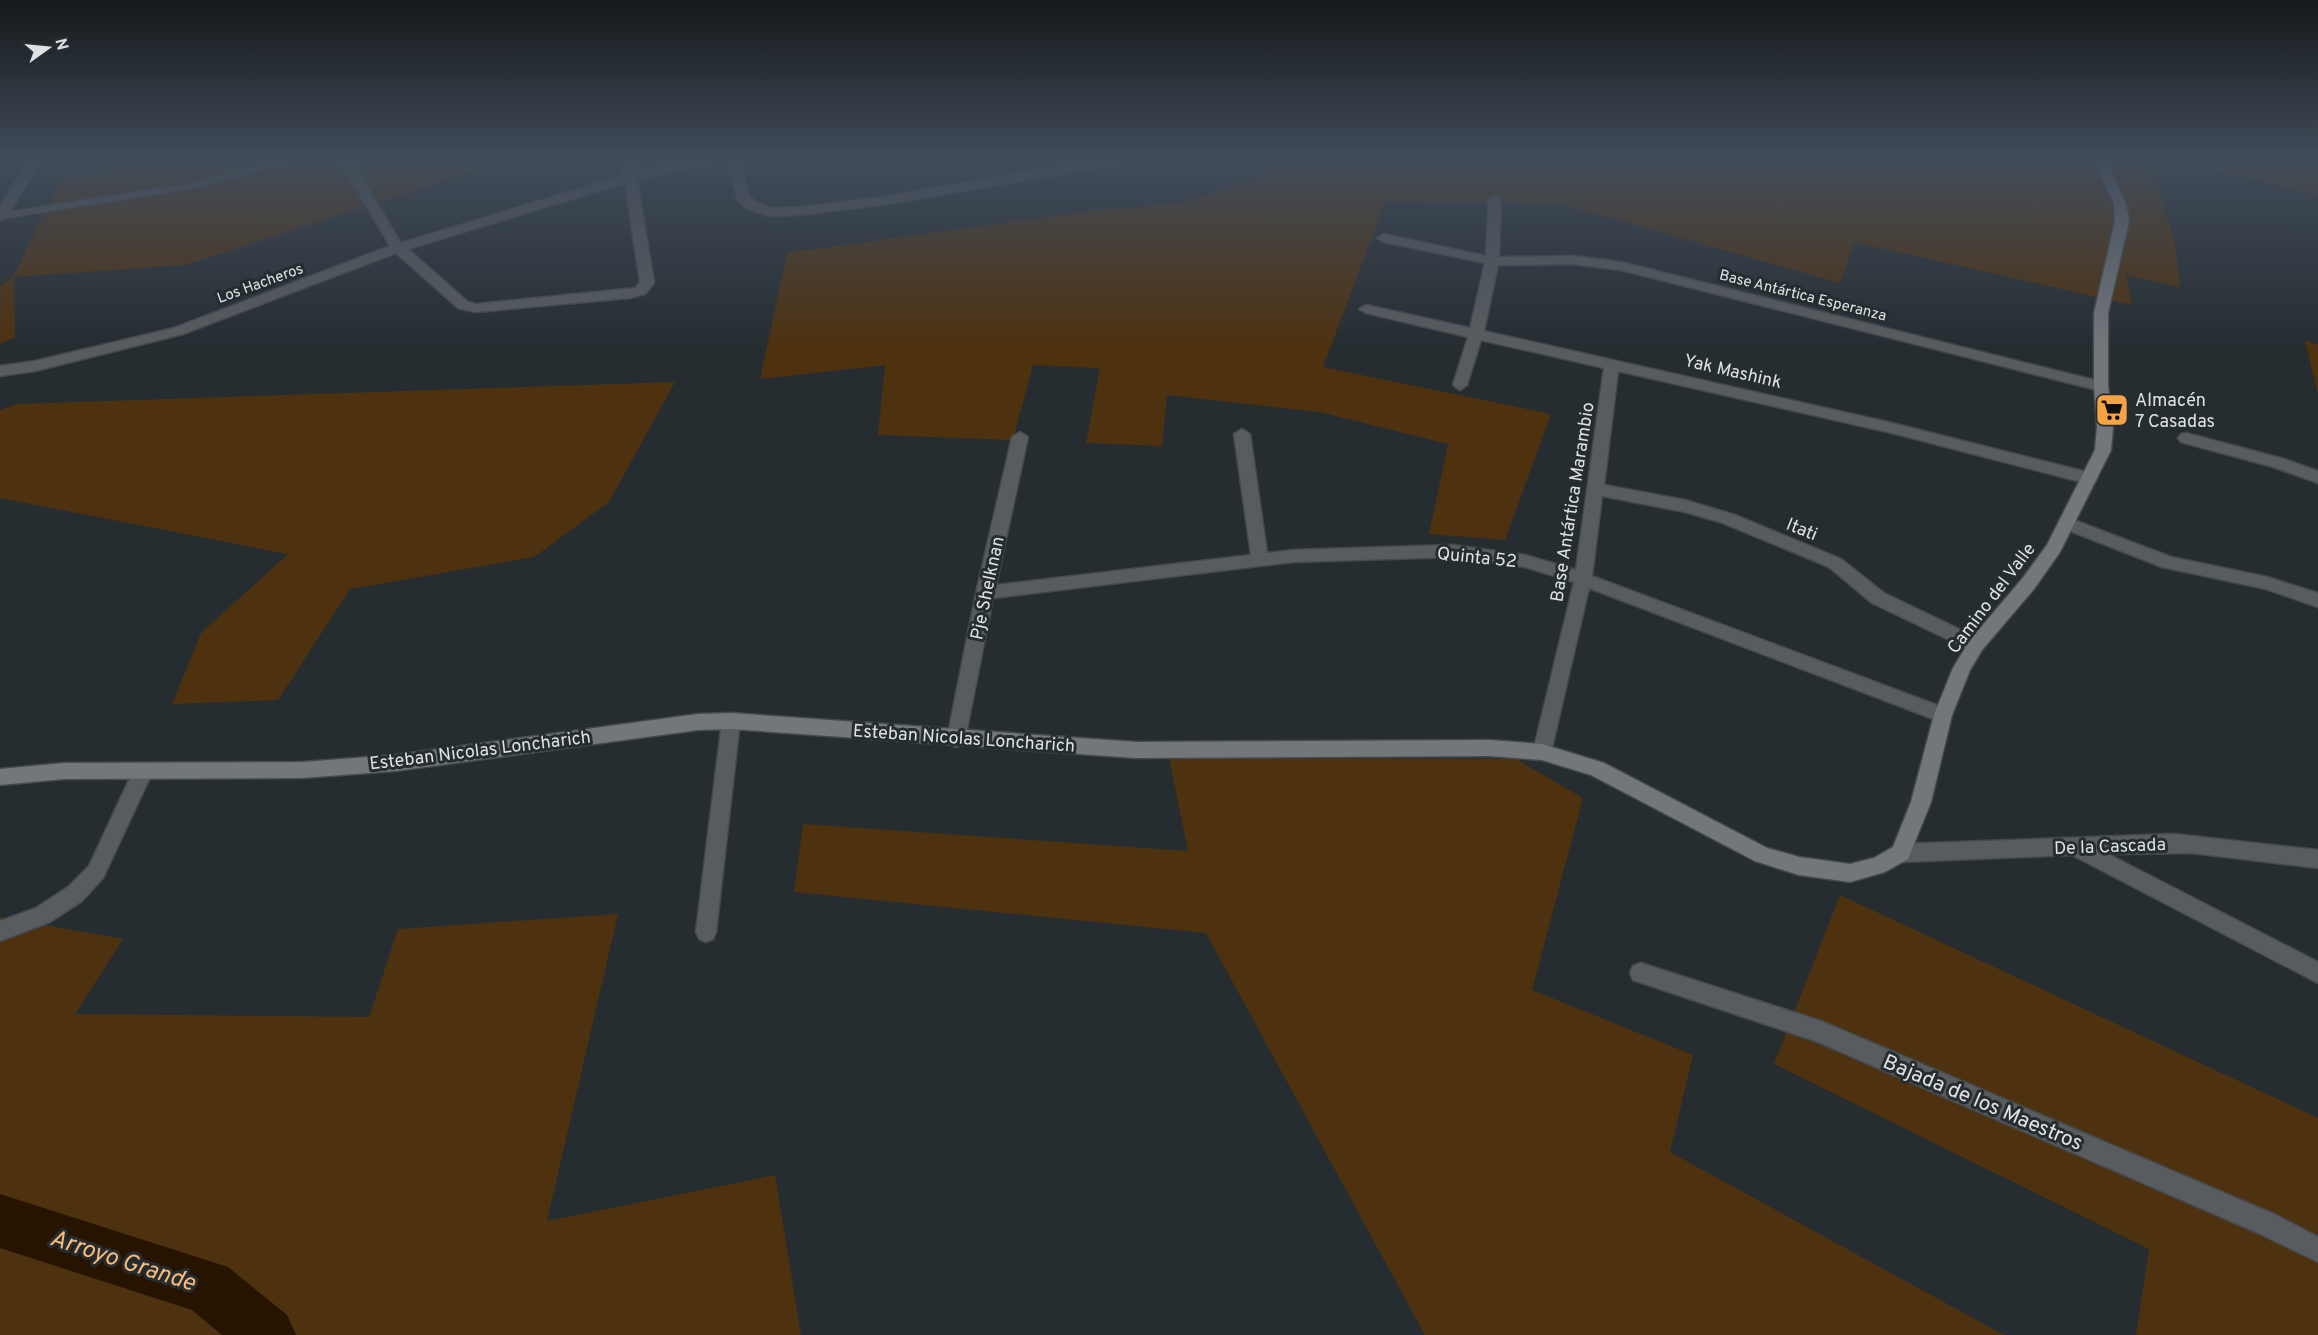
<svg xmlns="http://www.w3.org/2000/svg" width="2318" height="1335" viewBox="0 0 2318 1335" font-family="Overpass,sans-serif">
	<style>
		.green { fill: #4e310f }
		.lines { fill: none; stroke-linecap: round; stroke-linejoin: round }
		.river { fill: #261401; fill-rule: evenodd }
		.lane-casing { stroke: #434a4e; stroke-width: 2 }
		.street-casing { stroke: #434a4e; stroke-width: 3 }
		.secondary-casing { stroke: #434a4e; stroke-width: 3 }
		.lane { fill: #595c5f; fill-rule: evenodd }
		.street { fill: #595c5f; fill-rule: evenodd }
		.secondary { fill: #73777b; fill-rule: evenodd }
		.labels { text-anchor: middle; stroke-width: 6; stroke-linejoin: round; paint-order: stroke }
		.far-street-label { font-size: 15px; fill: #dee2e5; stroke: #262d31 }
		.street-label { font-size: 18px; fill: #dee2e5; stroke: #262d31 }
		.poi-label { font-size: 18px; fill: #dee2e5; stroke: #262d31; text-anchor: start }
		.near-street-label { font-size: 21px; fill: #dee2e5; stroke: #262d31 }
		.near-water-label { font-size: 24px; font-style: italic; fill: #fcbb78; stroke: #262d31 }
	</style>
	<rect width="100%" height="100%" fill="#262d31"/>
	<!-- green -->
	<path class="green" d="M 184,160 L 508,160 L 185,265 L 14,277 L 15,338 L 0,343 L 0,286 L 13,277 L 62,178 Z
		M 1272,160 L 2149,160 L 2175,243 L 2180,287 L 2126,275 L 2132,305 L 1855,242 L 1840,283 L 1558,203 L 1385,202 L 1323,367 L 1551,414 L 1505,540 L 1429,534 L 1448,444 L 1319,412 L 1167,395 L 1162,446 L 1086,443 L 1100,368 L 1033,365 L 1013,440 L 878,435 L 885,365 L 760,379 L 787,253 L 1087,211 L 1182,203 L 1265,176 Z
		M 2173,160 L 2318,160 L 2318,195 Z
		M 2305,341 L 2318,344 L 2318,394 Z
		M 675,382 L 609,502 L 534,557 L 350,589 L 278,700 L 172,704 L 201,633 L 288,554 L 0,498 L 0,410 L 17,404 Z
		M 1169,758 L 1516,759 L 1583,798 L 1532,990 L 1693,1055 L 1670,1152 L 2004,1335 L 1425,1335 L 1206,933 L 794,892 L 803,824 L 1188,851 Z
		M 1840,895 L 2318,1118 L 2318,1335 L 2136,1335 L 2149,1249 L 1774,1064 Z
		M 618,914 L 547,1221 L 775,1175 L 801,1335 L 0,1335 L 0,917 L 123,939 L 75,1014 L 369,1017 L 398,929 Z"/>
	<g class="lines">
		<!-- river -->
		<path class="river" d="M 0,1194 L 228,1267 L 287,1315 L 296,1335 L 222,1335 L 192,1310 L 0,1248 Z"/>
		<!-- lane casing -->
		<g class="lane-casing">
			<path id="lane" d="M 284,160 L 301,160 L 190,189 L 0,219 L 0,213 L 190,183 Z"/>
		</g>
		<!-- street casing -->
		<g class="street-casing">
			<path id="street" d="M 29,160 L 41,160 L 7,217 L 0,221 L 0,206 Z
				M 339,160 L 351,160 L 401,243 L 624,175 L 622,160 L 634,160 L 636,172 L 690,160 L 714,160 L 708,164 L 637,179 L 654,283 L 645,294 L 629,298 L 476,312 L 458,308 L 396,253 L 183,334 L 35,371 L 0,376 L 0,366 L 35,361 L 174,328 L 390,246 ZM 625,183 L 640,282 L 635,288 L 476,304 L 468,302 L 408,249 Z
				M 726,160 L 738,160 L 749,196 L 756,202 L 770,208 L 799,207 L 881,197 L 1096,160 L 1125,160 L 1119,164 L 881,205 L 799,215 L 768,216 L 746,208 L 738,200 Z
				M 1495,195 L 1501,199 L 1499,257 L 1573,256 L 1621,262 L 2106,383 L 2108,386 L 2101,391 L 1621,270 L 1573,264 L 1498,265 L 1484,331 L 1892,423 L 2095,474 L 2097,478 L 2095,482 L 2089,484 L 1892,433 L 1618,371 L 1604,485 L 1685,500 L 1735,515 L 1841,559 L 1884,593 L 1982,640 L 1985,645 L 1982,650 L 1976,652 L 1970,650 L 1872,603 L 1829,567 L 1723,523 L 1685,512 L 1602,496 L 1592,576 L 1950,710 L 1952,715 L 1950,720 L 1943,723 L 1936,720 L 1589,588 L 1551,752 L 1549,758 L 1542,760 L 1535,758 L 1533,752 L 1574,582 L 1525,567 L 1452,557 L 1293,562 L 993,598 L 965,739 L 963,744 L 956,747 L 949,744 L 947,739 L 976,593 L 1012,437 L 1020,432 L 1028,437 L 996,585 L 1251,555 L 1234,434 L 1242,429 L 1250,434 L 1267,553 L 1293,550 L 1452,545 L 1525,555 L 1576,570 L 1604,368 L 1481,340 L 1467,385 L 1460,390 L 1453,385 L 1468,337 L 1366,313 L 1359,309 L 1366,305 L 1470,328 L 1485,263 L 1384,242 L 1377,238 L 1384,234 L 1486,256 L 1489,199 Z
				M 2186,433 L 2284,459 L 2318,471 L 2318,483 L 2273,467 L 2181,442 L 2178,438 L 2181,434 Z
				M 2066,517 L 2171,557 L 2267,577 L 2318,593 L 2318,607 L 2266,589 L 2162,567 L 2060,527 L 2058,523 L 2060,519 Z
				M 731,713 L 738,716 L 740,721 L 716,932 L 713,939 L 706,942 L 699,939 L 696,932 L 722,721 L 724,716 Z
				M 143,763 L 150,765 L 153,771 L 103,878 L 82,901 L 50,922 L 0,941 L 0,921 L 36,908 L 68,887 L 89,866 L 136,765 Z
				M 2174,834 L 2318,850 L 2318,868 L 2192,853 L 2108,854 L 2318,962 L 2318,983 L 2072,855 L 1901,862 L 1894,859 L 1891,853 L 1894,847 L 1901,844 Z
				M 1641,963 L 1821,1021 L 2276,1215 L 2318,1237 L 2318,1262 L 2258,1233 L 1818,1042 L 1633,980 L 1630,973 L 1633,966 Z"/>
		</g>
		<!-- secondary casing -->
		<g class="secondary-casing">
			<path id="secondary" d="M 2094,160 L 2106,160 L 2126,204 L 2129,221 L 2108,313 L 2108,386 L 2113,427 L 2111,450 L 2060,552 L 2034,589 L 1982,650 L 1970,670 L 1952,715 L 1931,802 L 1908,859 L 1885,872 L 1850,882 L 1799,875 L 1755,861 L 1591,775 L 1542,760 L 1489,756 L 1136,758 L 731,729 L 698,730 L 395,771 L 302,778 L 64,779 L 0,785 L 0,769 L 64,763 L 302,762 L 395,755 L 698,714 L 731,713 L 1136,742 L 1489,740 L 1542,744 L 1604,763 L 1767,848 L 1799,857 L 1850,864 L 1874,858 L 1893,847 L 1911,802 L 1934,715 L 1953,668 L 1970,640 L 2022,579 L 2047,545 L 2095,450 L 2097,427 L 2094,386 L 2094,313 L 2115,221 L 2114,204 Z"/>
		</g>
		<!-- lane -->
		<use href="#lane" class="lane"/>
		<!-- street -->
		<use href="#street" class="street"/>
		<!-- secondary -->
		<use href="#secondary" class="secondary"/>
	</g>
	<!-- sky -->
	<linearGradient id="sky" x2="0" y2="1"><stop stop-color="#15191b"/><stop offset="0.46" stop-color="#414c5a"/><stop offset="1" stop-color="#414c5a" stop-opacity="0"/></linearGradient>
	<rect width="2318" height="347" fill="url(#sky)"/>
	<!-- icons -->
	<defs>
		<g id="supermarket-square" transform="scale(1.725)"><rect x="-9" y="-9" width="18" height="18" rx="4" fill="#f5a345" stroke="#262d31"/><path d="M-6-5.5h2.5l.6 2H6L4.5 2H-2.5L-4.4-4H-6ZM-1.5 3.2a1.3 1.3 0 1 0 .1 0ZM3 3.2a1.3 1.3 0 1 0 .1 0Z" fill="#111"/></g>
	</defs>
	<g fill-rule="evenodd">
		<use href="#supermarket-square" x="2112" y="410"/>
	</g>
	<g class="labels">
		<!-- far-street labels -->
		<g class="far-street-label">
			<text transform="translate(260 283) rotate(-20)" y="5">Los Hacheros</text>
			<text transform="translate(1803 295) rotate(14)" y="5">Base Antártica Esperanza</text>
		</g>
		<!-- street labels -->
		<g class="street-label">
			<text transform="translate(1733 371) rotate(13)" y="6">Yak Mashink</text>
			<text transform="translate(1572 502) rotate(-81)" y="6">Base Antártica Marambio</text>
			<text transform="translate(1802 529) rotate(22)" y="6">Itati</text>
			<text transform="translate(1477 557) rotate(6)" y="6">Quinta 52</text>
			<text transform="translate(987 588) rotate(-78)" y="6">Pje Shelknan</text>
			<text transform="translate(1991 598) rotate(-53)" y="6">Camino del Valle</text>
			<text transform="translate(964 738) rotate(4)" y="6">Esteban Nicolas Loncharich</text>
			<text transform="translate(480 750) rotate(-7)" y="6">Esteban Nicolas Loncharich</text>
			<text transform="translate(2110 846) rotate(-2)" y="6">De la Cascada</text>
		</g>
		<!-- poi labels -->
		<g class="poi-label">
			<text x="2135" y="406">Almacén<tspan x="2135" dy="21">7 Casadas</tspan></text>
		</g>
		<!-- near-street labels -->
		<g class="near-street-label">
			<text transform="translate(1983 1102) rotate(23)" y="7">Bajada de los Maestros</text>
		</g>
		<!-- near-water labels -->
		<g class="near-water-label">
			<text transform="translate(123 1260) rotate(18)" y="8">Arroyo Grande</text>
		</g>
	</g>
	<!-- north arrow -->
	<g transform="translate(48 48) rotate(75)" stroke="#262d31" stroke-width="4.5" paint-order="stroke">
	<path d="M0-4.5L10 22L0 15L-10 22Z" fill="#dee2e5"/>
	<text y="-9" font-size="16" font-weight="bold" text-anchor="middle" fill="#dee2e5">N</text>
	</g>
</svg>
